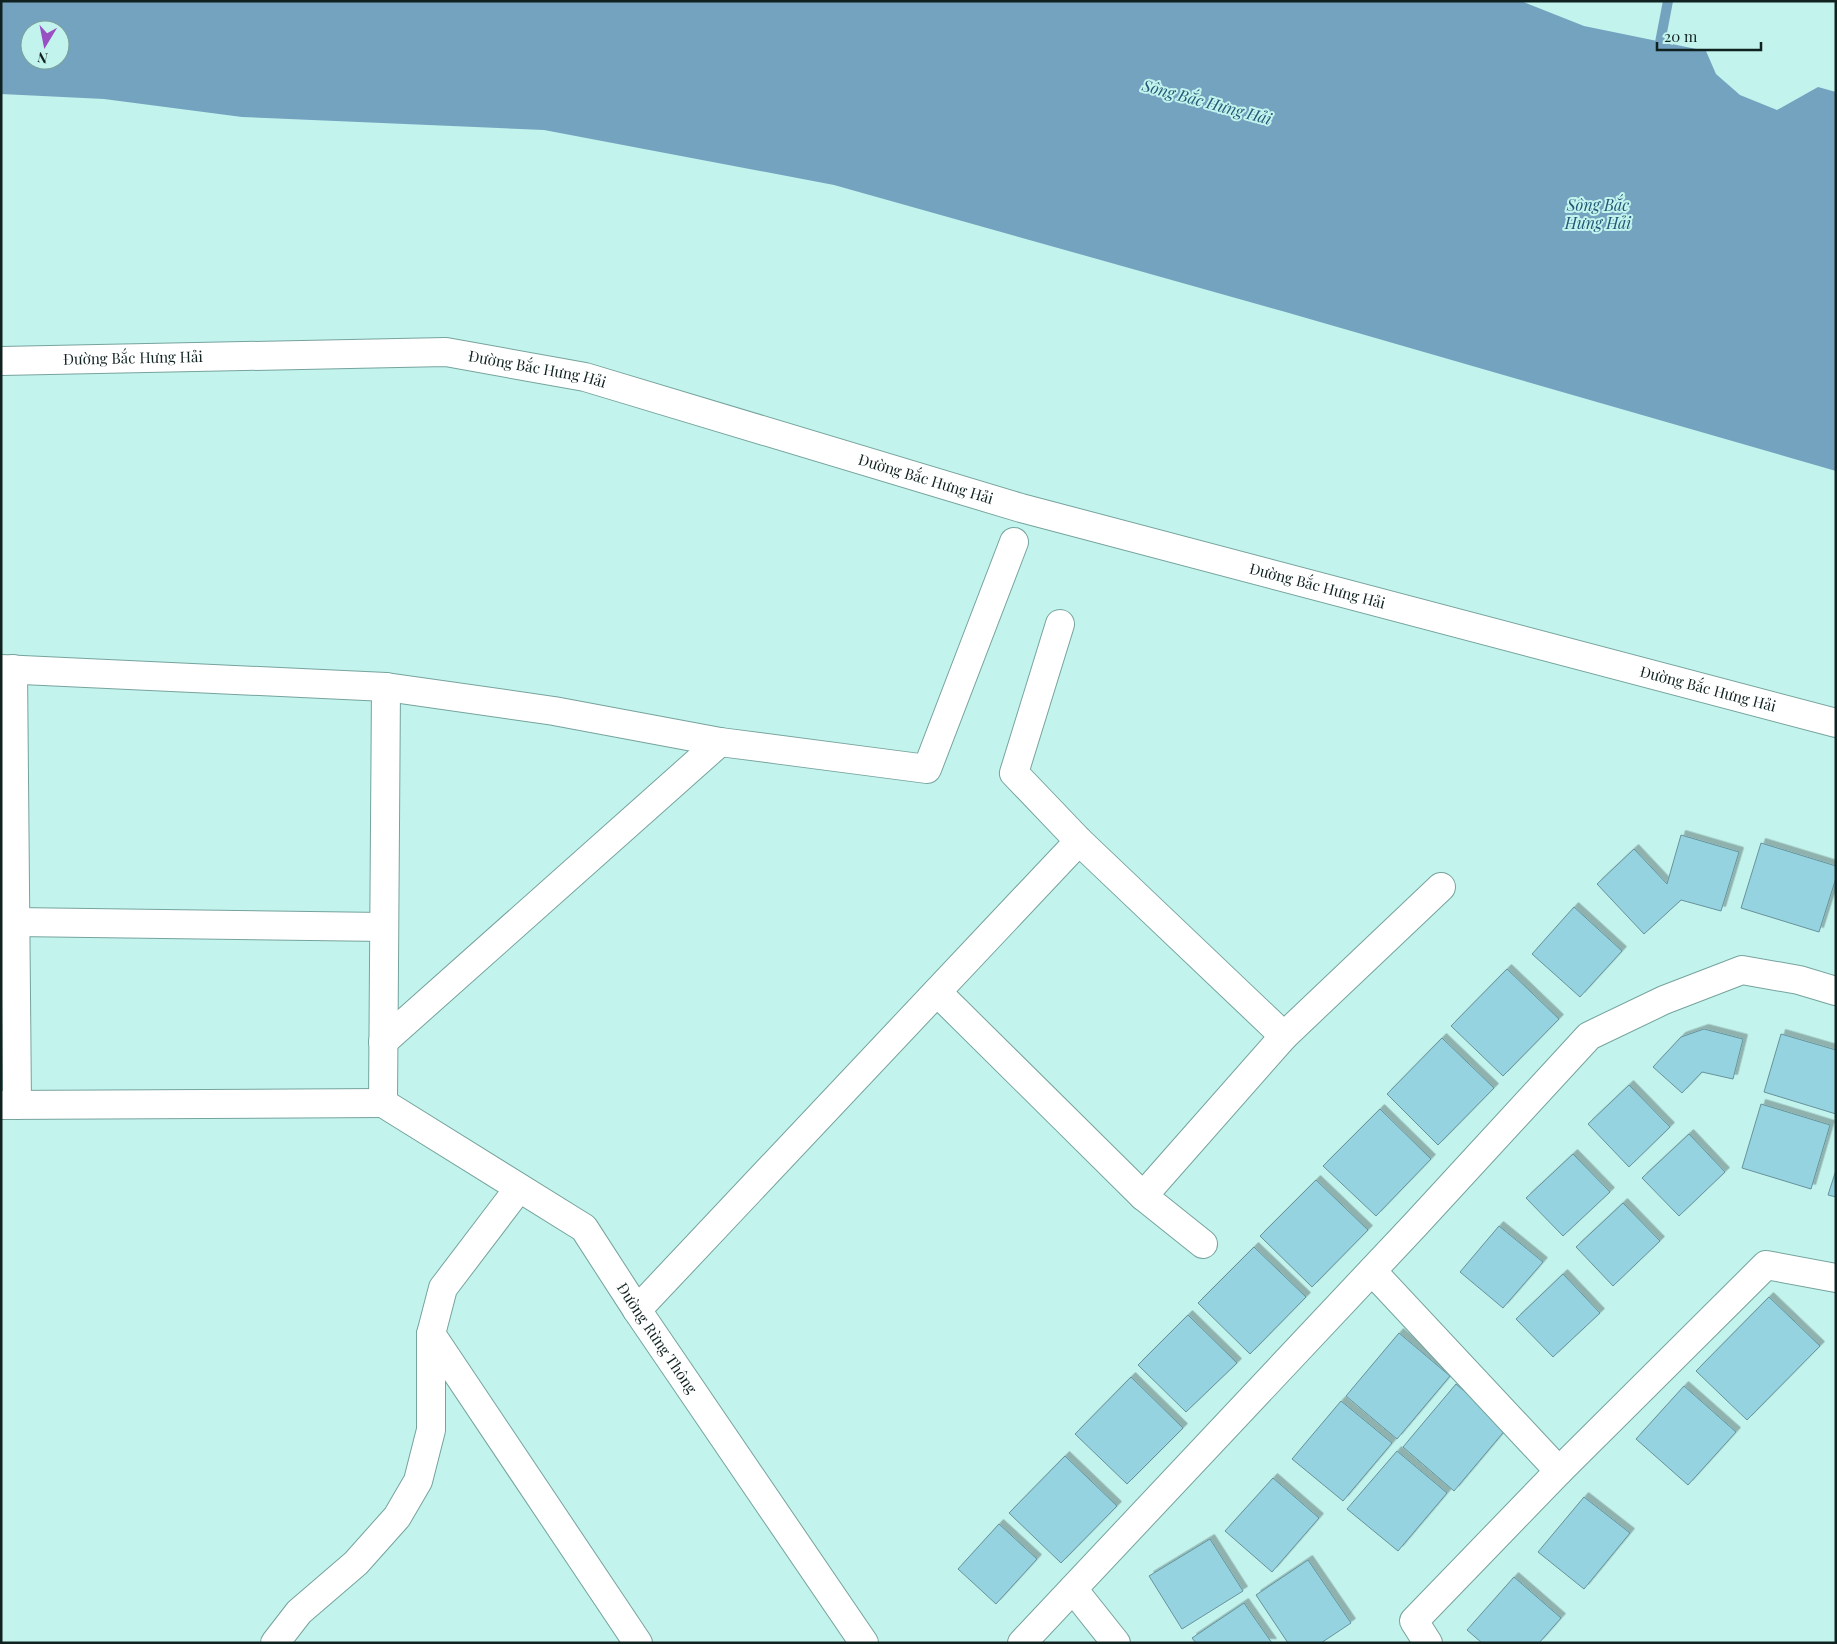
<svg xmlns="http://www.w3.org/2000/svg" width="1837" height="1644" viewBox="0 0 1837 1644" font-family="'Playfair Display',serif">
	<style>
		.water { fill: #74a3c0; fill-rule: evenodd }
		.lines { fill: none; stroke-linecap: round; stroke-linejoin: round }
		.stream { stroke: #74a3c0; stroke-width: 10 }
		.building { fill: #94d3df; stroke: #67939c; filter: url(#shadow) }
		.minor-casing { stroke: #76a39d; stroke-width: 30 }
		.minor { stroke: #fff; stroke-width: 28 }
		.labels { text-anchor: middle; stroke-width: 4; stroke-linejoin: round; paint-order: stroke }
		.street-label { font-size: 15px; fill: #102220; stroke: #c3f3ed }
		.water-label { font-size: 16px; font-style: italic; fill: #205876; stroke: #c3f3ed }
	</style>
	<defs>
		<filter id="shadow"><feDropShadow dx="4.5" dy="-4.5" stdDeviation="0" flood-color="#0004"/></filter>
	</defs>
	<rect width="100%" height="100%" fill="#c3f3ed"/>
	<!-- water -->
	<path class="water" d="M 1,1 L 1521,1 L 1584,26 L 1706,51 L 1716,74 L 1740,95 L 1777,110 L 1818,87 L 1836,92 L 1836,471 L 1282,311 L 834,185 L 544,130 L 242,117 L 104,99 L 1,94 ZM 30,30 L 60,30 L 60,60 L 30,60 Z"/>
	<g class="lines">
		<!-- stream -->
		<path class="stream" d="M 1658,53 L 1668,1"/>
	</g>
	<!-- building -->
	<path class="building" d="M 1681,835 L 1739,852 L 1721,911 L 1681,900 L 1644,934 L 1597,884 L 1634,849 L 1667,884 Z
		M 1761,843 L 1836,866 L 1836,878 L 1819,932 L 1741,908 Z
		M 1574,907 L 1622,951 L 1580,997 L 1532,954 Z
		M 1507,969 L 1559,1019 L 1503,1076 L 1451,1026 Z
		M 1704,1029 L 1743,1039 L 1733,1079 L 1702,1072 L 1682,1093 L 1653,1067 L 1681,1037 Z
		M 1781,1034 L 1836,1050 L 1836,1114 L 1764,1092 Z
		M 1442,1038 L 1494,1088 L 1438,1145 L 1387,1094 Z
		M 1629,1085 L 1670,1127 L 1629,1167 L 1588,1124 Z
		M 1761,1104 L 1830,1125 L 1811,1189 L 1742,1168 Z
		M 1380,1109 L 1431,1159 L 1376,1216 L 1323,1166 Z
		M 1689,1134 L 1725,1172 L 1679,1216 L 1642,1178 Z
		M 1573,1154 L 1610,1192 L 1563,1236 L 1526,1198 Z
		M 1836,1170 L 1836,1197 L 1828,1195 Z
		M 1316,1180 L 1368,1230 L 1312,1287 L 1260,1236 Z
		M 1623,1203 L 1660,1241 L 1613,1286 L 1576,1247 Z
		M 1499,1226 L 1543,1262 L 1503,1308 L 1460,1272 Z
		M 1254,1247 L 1306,1297 L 1250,1354 L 1198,1303 Z
		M 1563,1274 L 1600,1313 L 1553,1357 L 1516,1319 Z
		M 1769,1297 L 1820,1346 L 1747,1420 L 1696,1371 Z
		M 1188,1315 L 1237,1363 L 1186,1412 L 1138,1365 Z
		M 1399,1333 L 1450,1376 L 1397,1439 L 1346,1396 Z
		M 1131,1377 L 1183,1428 L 1127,1484 L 1075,1434 Z
		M 1456,1384 L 1507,1428 L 1454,1491 L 1403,1447 Z
		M 1684,1386 L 1736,1432 L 1688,1485 L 1636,1439 Z
		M 1341,1401 L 1392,1443 L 1343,1501 L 1292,1459 Z
		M 1397,1451 L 1447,1493 L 1398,1551 L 1347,1509 Z
		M 1065,1456 L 1117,1506 L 1061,1563 L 1009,1513 Z
		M 1273,1478 L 1319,1518 L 1272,1572 L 1225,1531 Z
		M 1584,1497 L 1630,1533 L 1584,1589 L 1538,1552 Z
		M 999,1524 L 1037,1559 L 996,1604 L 958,1569 Z
		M 1210,1539 L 1243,1591 L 1182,1629 L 1149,1576 Z
		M 1308,1560 L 1351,1623 L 1321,1643 L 1288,1643 L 1256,1595 Z
		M 1514,1577 L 1561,1618 L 1539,1643 L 1482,1643 L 1467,1630 Z
		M 1244,1603 L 1272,1643 L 1196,1643 L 1192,1638 Z"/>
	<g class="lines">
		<!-- minor casing -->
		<g class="minor-casing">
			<g id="minor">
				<path id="s1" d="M 1,361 L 446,352 L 585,377 L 1021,508 L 1836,723"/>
				<path d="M 1060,624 L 1014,773 L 1079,841"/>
				<path d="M 1,669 L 386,687 L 554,711 L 720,742 L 383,1042"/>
				<path d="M 13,669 L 17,1105"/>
				<path d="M 720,742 L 927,769 L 1014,542"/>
				<path d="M 15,922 L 384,927"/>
				<path d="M 937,992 L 1143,1196"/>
				<path id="s2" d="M 383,1103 L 584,1228 L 637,1310 L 864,1643"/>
				<path d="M 383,1103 L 386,687"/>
				<path d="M 1,1105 L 383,1103"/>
				<path d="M 1203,1244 L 1143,1196 L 1284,1036"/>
				<path d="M 1372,1271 L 1559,1471"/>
				<path d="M 637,1310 L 1079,841 L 1284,1036 L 1441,887"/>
				<path d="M 431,1334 L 638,1643"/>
				<path d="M 1073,1589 L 1116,1643"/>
				<path d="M 275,1643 L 299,1612 L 356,1563 L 397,1517 L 418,1481 L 431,1430 L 431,1334 L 443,1288 L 519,1188"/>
				<path d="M 1022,1643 L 1415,1225 L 1589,1036 L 1664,1000 L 1742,970 L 1799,980 L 1836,991"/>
				<path d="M 1428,1643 L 1414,1621 L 1559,1471 L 1766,1265 L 1836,1278"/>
			</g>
		</g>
		<!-- minor -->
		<use href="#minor" class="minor"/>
	</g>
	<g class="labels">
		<!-- street labels -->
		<g class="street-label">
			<text dy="5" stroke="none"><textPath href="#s1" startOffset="132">Đường Bắc Hưng Hải</textPath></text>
			<text dy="5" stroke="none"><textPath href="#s1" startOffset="538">Đường Bắc Hưng Hải</textPath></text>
			<text dy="5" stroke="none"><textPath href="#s1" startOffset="942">Đường Bắc Hưng Hải</textPath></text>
			<text dy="5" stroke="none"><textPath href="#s1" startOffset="1348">Đường Bắc Hưng Hải</textPath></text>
			<text dy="5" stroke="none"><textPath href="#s1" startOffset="1752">Đường Bắc Hưng Hải</textPath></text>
			<text dy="5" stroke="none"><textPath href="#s2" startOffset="369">Đường Rừng Thông</textPath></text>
		</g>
		<!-- water labels -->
		<g class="water-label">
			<text transform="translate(1207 102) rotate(15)" y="6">Sông Bắc Hưng Hải</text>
			<text x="1598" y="211">Sông Bắc<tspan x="1598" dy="18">Hưng Hải</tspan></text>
		</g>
	</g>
	<!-- border -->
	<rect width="1837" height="1644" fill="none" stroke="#102220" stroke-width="5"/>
	<!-- north arrow -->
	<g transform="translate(45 45) rotate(190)"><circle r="24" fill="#c3f3ed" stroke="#7b9f9b"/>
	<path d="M0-4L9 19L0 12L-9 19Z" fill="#9850c3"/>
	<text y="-8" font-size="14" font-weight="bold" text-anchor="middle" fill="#102220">N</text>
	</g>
	<!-- scale -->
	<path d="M1657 42v8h104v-8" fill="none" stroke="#102220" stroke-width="2.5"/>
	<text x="1664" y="42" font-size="15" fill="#102220" stroke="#c3f3ed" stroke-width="4" paint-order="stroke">20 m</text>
</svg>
